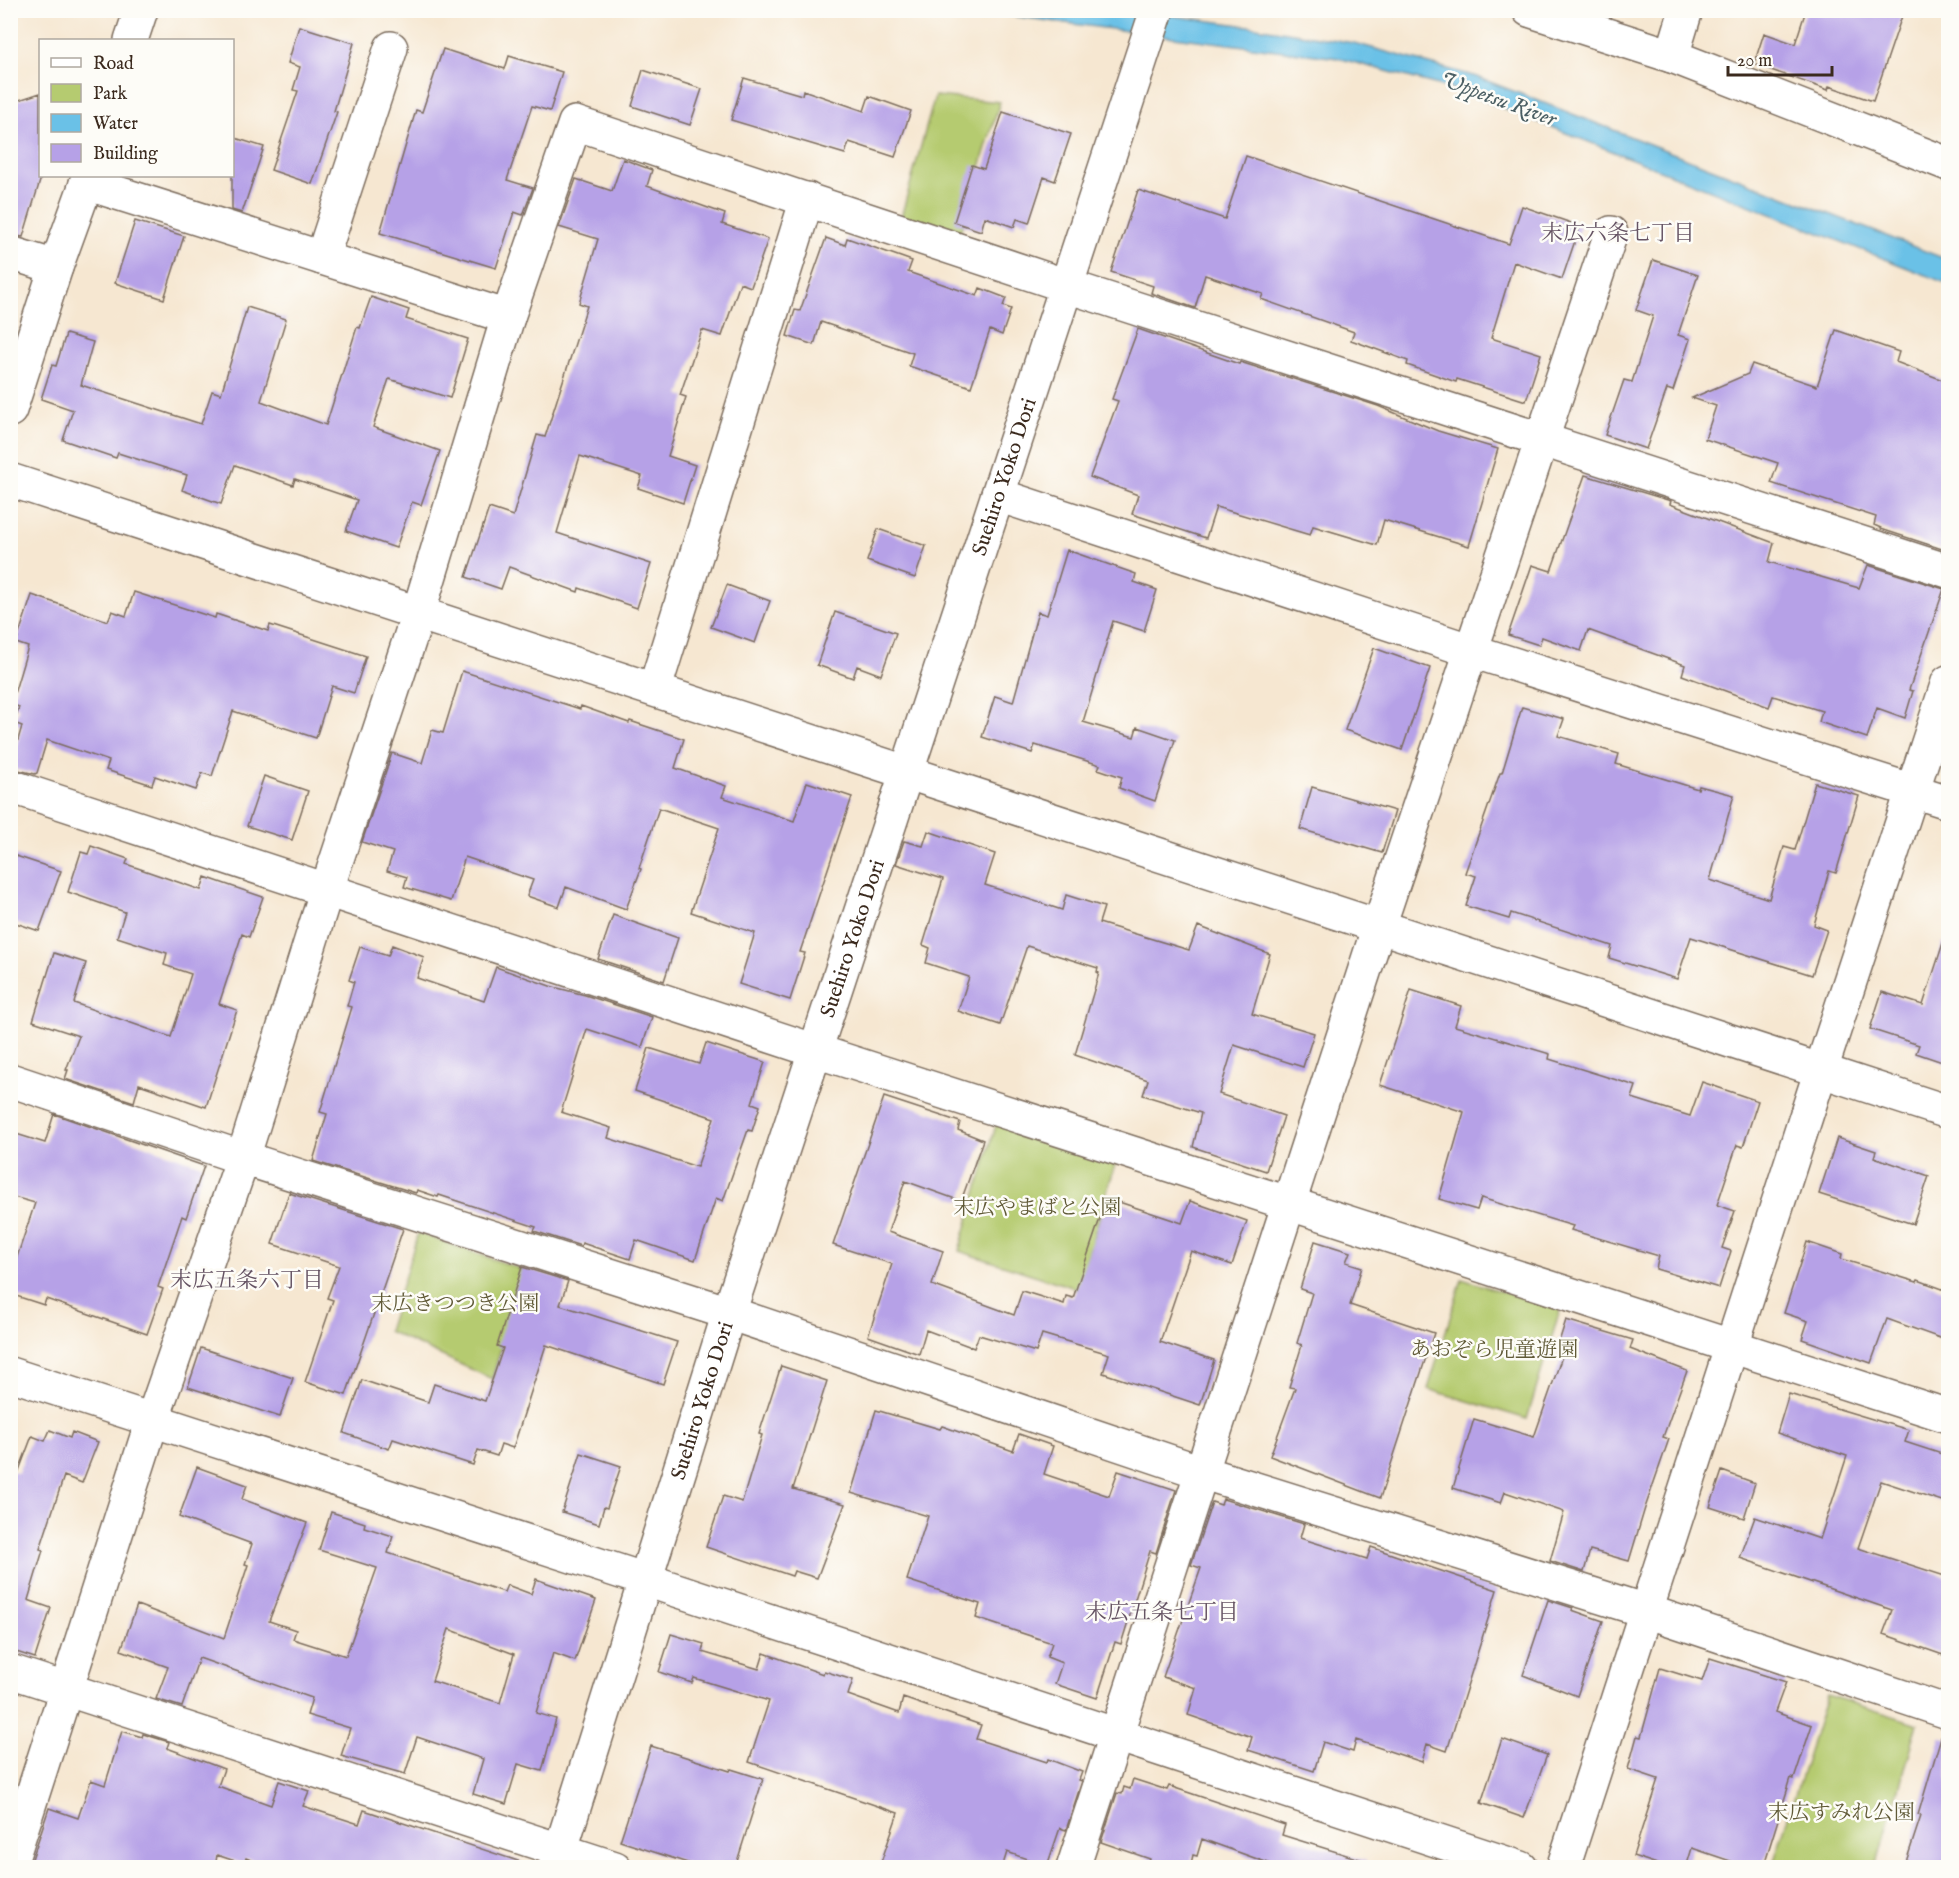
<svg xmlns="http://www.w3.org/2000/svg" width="1959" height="1878" viewBox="0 0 1959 1878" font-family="'IM FELL English','Noto Serif JP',serif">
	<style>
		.green { fill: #b5cb70; stroke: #787a47; stroke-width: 1.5 }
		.water { fill: #6ac1e7; stroke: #527682; stroke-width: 1.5 }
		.building { fill: #b6a1e7; fill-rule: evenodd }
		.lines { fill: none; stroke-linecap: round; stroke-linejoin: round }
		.minor-casing { stroke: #7c6c5d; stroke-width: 36 }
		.minor { stroke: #fff; stroke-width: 33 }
		.labels { text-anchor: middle; stroke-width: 5; stroke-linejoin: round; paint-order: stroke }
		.street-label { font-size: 21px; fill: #3b2a1e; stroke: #fdfcf7 }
		.park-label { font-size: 21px; fill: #605a37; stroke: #fdfcf7 }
		.water-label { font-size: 22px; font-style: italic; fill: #4b5f64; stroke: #fdfcf7 }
		.neighbourhood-label { font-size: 22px; fill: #665464; stroke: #fdfcf7 }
	</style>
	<rect width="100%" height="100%" fill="#fdfcf7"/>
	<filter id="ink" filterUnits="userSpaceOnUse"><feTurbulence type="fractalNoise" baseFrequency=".0167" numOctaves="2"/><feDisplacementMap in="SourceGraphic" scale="12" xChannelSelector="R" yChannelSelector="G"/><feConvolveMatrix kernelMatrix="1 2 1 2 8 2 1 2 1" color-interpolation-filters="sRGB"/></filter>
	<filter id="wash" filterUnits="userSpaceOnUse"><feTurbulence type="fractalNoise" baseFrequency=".008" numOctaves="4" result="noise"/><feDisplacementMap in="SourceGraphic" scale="24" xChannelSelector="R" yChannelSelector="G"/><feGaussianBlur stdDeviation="1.35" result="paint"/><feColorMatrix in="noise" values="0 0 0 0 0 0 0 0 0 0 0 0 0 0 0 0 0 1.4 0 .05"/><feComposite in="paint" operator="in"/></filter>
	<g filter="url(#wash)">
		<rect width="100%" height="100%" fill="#f6e7d1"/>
		<!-- green -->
		<path class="green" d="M 935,96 L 1000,102 L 958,239 L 901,217 Z
			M 997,1122 L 1116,1162 L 1078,1289 L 959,1251 Z
			M 418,1233 L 524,1270 L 492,1379 L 388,1331 Z
			M 1462,1279 L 1560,1310 L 1527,1419 L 1428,1389 Z
			M 1827,1695 L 1918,1724 L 1876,1867 L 1772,1867 Z"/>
		<!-- water -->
		<path class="water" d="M 1128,10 L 1256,27 L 1354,43 L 1477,77 L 1948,260 L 1948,284 L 1460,91 L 1338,58 L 972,11 Z"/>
		<g id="blocks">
			<!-- building -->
			<path class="building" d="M 1806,10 L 1904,10 L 1873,101 L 1829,86 L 1828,90 L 1754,64 L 1764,33 L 1795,44 Z
				M 299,26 L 354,43 L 334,111 L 337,112 L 312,184 L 271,170 L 298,91 L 293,90 L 300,67 L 288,63 Z
				M 443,49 L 505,69 L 509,56 L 562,72 L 550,111 L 532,106 L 507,180 L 533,188 L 523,215 L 514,212 L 496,268 L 380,233 L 416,110 L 422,112 Z
				M 643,70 L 702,89 L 690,125 L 632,106 Z
				M 744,78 L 802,95 L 803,90 L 864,111 L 869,96 L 911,111 L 895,157 L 849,142 L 845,154 L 731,120 Z
				M 40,93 L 40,181 L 23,237 L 10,235 L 10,103 Z
				M 1003,112 L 1071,134 L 1055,181 L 1044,177 L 1029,223 L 1017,219 L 1014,227 L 985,217 L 981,231 L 954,222 L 972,165 L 984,169 Z
				M 232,137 L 264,147 L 242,213 L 232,210 Z
				M 1246,156 L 1509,244 L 1522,206 L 1580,226 L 1562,279 L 1514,262 L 1491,338 L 1541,354 L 1526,401 L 1457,379 L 1456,382 L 1407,365 L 1408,361 L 1351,340 L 1354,332 L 1261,299 L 1263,294 L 1205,275 L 1195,308 L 1151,293 L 1153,286 L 1111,272 L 1138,190 L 1225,219 Z
				M 623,159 L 652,170 L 647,186 L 725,214 L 722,224 L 768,239 L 751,287 L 740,283 L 722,336 L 702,330 L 680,395 L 686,397 L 668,456 L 695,465 L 683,503 L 638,488 L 642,476 L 580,456 L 557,533 L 651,564 L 637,608 L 579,588 L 578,592 L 509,567 L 501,589 L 466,577 L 489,508 L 513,516 L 537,435 L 545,437 L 587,306 L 579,303 L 598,239 L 559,227 L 576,179 L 612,191 Z
				M 135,221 L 184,236 L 164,299 L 115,283 Z
				M 826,238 L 845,245 L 847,238 L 912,261 L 908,272 L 977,296 L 980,288 L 1006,298 L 1003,306 L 1011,309 L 1002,335 L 990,330 L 971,387 L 909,366 L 913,353 L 821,322 L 814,345 L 787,336 L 795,310 L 800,311 Z
				M 1653,260 L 1698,275 L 1678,335 L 1690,339 L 1673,391 L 1667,389 L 1646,449 L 1605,435 L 1624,380 L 1632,382 L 1653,316 L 1636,310 Z
				M 371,297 L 409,310 L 406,319 L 468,339 L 450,398 L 389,379 L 373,427 L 440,451 L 421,505 L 412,502 L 396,548 L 346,531 L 357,500 L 295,479 L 293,485 L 235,465 L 221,504 L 182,490 L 187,475 L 118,453 L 116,458 L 63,440 L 73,410 L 41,399 L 52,365 L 56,366 L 66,334 L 93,342 L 81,385 L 201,424 L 212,391 L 221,394 L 247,307 L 286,319 L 261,401 L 326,425 L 357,327 L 360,328 Z
				M 1138,329 L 1239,364 L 1240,362 L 1378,406 L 1438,431 L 1498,449 L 1469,546 L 1384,520 L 1377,545 L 1313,526 L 1310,535 L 1216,507 L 1206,538 L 1132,514 L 1138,495 L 1090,477 L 1118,401 L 1112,399 Z
				M 1836,330 L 1899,352 L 1896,362 L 1948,382 L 1948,551 L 1881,529 L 1881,528 L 1874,525 L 1876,517 L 1771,483 L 1778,463 L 1705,439 L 1716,406 L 1692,398 L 1748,374 L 1752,364 L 1817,386 Z
				M 1585,475 L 1671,501 L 1670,504 L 1774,543 L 1769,562 L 1859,588 L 1868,565 L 1944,589 L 1909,690 L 1913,691 L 1905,718 L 1877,708 L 1867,738 L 1819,722 L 1822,711 L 1773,696 L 1769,707 L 1682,675 L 1685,665 L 1588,630 L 1581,651 L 1542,637 L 1539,645 L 1508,635 L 1532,565 L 1551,571 Z
				M 878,529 L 926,546 L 915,578 L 867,561 Z
				M 1067,550 L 1136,574 L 1134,582 L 1157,590 L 1144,631 L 1113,621 L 1083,722 L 1134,737 L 1137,727 L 1175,740 L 1155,801 L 1119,788 L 1122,777 L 1098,769 L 1100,765 L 1035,745 L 1032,753 L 982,737 L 995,696 L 1013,702 L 1038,612 L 1047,615 Z
				M 727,585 L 770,601 L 755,643 L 711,627 Z
				M 134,592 L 215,618 L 216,614 L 268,631 L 270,625 L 366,656 L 354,693 L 332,686 L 316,738 L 233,711 L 212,776 L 202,773 L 196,790 L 155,776 L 152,785 L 106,770 L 109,761 L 47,740 L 37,773 L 35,774 L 10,768 L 22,726 L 14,723 L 19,707 L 11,704 L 28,647 L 16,643 L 32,595 L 108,621 L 112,611 L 126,616 Z
				M 835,612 L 896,633 L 881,675 L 857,666 L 853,678 L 817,665 Z
				M 1374,648 L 1430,668 L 1402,750 L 1345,730 Z
				M 462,671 L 580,709 L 581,706 L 629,723 L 630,721 L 684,739 L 675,768 L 726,786 L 722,797 L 794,821 L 807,782 L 852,797 L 800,952 L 805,953 L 790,1000 L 739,984 L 755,933 L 691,912 L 719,828 L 659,808 L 639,868 L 641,869 L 626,909 L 566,887 L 559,907 L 527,896 L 533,880 L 465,857 L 451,901 L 404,887 L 407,877 L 387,871 L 393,852 L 362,842 L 392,753 L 422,763 L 432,730 L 443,733 Z
				M 1522,707 L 1564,719 L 1558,736 L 1619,754 L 1616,764 L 1698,789 L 1699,786 L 1734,795 L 1710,880 L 1769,899 L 1784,847 L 1795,850 L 1815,783 L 1859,796 L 1836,873 L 1829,871 L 1814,925 L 1827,930 L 1812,975 L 1691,937 L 1677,979 L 1609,958 L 1612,946 L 1511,913 L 1509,919 L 1466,906 L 1476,876 L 1465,873 L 1500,773 L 1502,773 Z
				M 264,776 L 308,791 L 292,840 L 247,826 Z
				M 1312,787 L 1395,811 L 1382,853 L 1300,829 Z
				M 928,831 L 995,854 L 985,885 L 1062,910 L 1066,895 L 1104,907 L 1099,923 L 1189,950 L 1198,926 L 1270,954 L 1252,1014 L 1314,1033 L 1303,1067 L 1234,1045 L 1219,1094 L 1284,1116 L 1266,1171 L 1193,1147 L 1201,1113 L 1143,1095 L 1148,1080 L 1075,1055 L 1099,973 L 1097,972 L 1098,968 L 1027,946 L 1000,1025 L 958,1011 L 969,977 L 926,963 L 930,948 L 923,945 L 943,879 L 896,864 L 904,841 L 923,846 Z
				M 91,846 L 128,859 L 126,864 L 201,890 L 205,877 L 263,897 L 249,937 L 242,934 L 219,1004 L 237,1010 L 206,1107 L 139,1084 L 134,1102 L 65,1079 L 68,1070 L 66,1070 L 79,1036 L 33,1021 L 54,953 L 86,963 L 74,1003 L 171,1037 L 191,974 L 164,965 L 167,953 L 117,937 L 125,912 L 68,892 L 81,852 L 88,854 Z
				M 10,854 L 61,871 L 39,931 L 10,921 Z
				M 613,915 L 678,938 L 664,981 L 598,959 Z
				M 1943,943 L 1948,944 L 1948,1064 L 1916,1053 L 1919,1045 L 1870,1029 L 1882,992 L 1923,1005 Z
				M 392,945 L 424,957 L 417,978 L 484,1001 L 496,967 L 550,986 L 585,995 L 652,1017 L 642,1047 L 587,1029 L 561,1112 L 611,1128 L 608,1138 L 697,1167 L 714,1118 L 635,1091 L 649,1048 L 699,1064 L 706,1043 L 765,1062 L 752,1103 L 760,1106 L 752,1131 L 748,1130 L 723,1201 L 716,1198 L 695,1260 L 636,1240 L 630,1259 L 582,1243 L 581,1246 L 534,1231 L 536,1227 L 439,1195 L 438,1197 L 417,1190 L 416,1193 L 313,1161 L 327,1114 L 320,1112 L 352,1007 L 347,1006 L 354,982 L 349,980 L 360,947 L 388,956 Z
				M 1411,990 L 1461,1006 L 1455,1026 L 1550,1054 L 1549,1059 L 1636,1086 L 1632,1098 L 1690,1116 L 1702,1082 L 1758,1101 L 1743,1147 L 1737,1145 L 1717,1205 L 1735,1211 L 1722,1248 L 1731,1251 L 1719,1288 L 1656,1269 L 1659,1256 L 1571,1230 L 1573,1226 L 1481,1198 L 1477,1210 L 1439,1199 L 1464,1112 L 1380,1085 Z
				M 884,1097 L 960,1122 L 958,1130 L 983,1140 L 961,1201 L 905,1181 L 888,1232 L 943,1251 L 932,1285 L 1014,1315 L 1022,1291 L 1064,1304 L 1066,1296 L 1073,1298 L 1107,1198 L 1182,1223 L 1190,1201 L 1247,1221 L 1232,1265 L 1191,1251 L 1160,1342 L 1214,1360 L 1200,1405 L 1103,1373 L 1109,1354 L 1042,1334 L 1036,1352 L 979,1335 L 974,1348 L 926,1330 L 919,1354 L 868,1336 L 892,1264 L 833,1245 Z
				M 54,1114 L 204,1166 L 186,1218 L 182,1216 L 158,1287 L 163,1289 L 147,1334 L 46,1299 L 44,1305 L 10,1294 L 10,1278 L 35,1203 L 10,1196 L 10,1132 L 45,1143 Z
				M 1837,1138 L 1876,1151 L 1874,1157 L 1929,1176 L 1913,1224 L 1819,1194 Z
				M 289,1193 L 403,1229 L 346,1395 L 305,1382 L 333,1300 L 327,1298 L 339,1266 L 272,1244 Z
				M 1315,1241 L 1350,1252 L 1346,1262 L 1362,1267 L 1350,1305 L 1434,1333 L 1380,1498 L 1270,1456 L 1295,1388 L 1289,1387 L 1302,1345 L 1297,1343 L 1312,1293 L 1300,1289 Z
				M 1807,1242 L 1842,1254 L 1841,1259 L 1917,1282 L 1918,1280 L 1948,1291 L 1948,1341 L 1887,1319 L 1871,1363 L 1802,1339 L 1808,1321 L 1784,1313 Z
				M 522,1267 L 568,1281 L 560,1305 L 677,1342 L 663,1384 L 546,1345 L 513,1448 L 501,1444 L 497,1456 L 478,1450 L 473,1465 L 393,1439 L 389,1449 L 344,1433 L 362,1380 L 428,1402 L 434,1384 L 485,1401 L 503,1348 L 497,1346 Z
				M 1566,1320 L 1633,1340 L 1630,1349 L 1687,1371 L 1663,1437 L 1669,1439 L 1645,1508 L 1629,1561 L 1590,1550 L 1584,1572 L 1550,1561 L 1564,1512 L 1505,1492 L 1501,1503 L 1453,1488 L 1474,1419 L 1534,1437 L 1565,1348 L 1558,1345 Z
				M 201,1348 L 293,1378 L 280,1417 L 188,1387 Z
				M 781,1366 L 827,1381 L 793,1489 L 845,1504 L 817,1578 L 794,1571 L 792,1576 L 706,1547 L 723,1496 L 742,1502 L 762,1435 L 759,1434 Z
				M 1789,1394 L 1909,1430 L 1905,1442 L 1948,1456 L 1948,1503 L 1881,1481 L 1858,1548 L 1948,1577 L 1948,1638 L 1943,1655 L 1883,1634 L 1892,1610 L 1740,1558 L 1755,1517 L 1820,1539 L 1847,1456 L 1777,1433 Z
				M 876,1410 L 940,1429 L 942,1426 L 1013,1451 L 1019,1434 L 1053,1446 L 1044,1474 L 1109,1496 L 1118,1471 L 1176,1490 L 1156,1553 L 1150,1551 L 1121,1644 L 1115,1642 L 1097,1698 L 1055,1684 L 1062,1663 L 1047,1657 L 1052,1643 L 976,1618 L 980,1604 L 907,1580 L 928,1516 L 851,1493 Z
				M 50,1430 L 70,1438 L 72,1432 L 98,1442 L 82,1483 L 64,1476 L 40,1549 L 43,1550 L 28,1600 L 51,1608 L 35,1658 L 10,1650 L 10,1471 L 18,1473 L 32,1436 L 45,1441 Z
				M 581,1453 L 621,1466 L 607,1508 L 604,1507 L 599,1524 L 562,1512 Z
				M 197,1467 L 247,1485 L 242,1499 L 307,1523 L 269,1621 L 296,1630 L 293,1639 L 346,1656 L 377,1568 L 319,1550 L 331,1512 L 365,1523 L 364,1527 L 393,1536 L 388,1553 L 504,1592 L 507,1585 L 531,1594 L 536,1579 L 596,1600 L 575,1661 L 553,1653 L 536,1713 L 556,1719 L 542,1771 L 518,1764 L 506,1804 L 473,1794 L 483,1759 L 417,1737 L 405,1774 L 341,1756 L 350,1728 L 307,1715 L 312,1698 L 199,1658 L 182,1707 L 156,1699 L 168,1667 L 121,1650 L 137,1605 L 224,1638 L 248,1565 L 245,1564 L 252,1544 L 179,1517 ZM 449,1629 L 514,1654 L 500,1703 L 432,1681 Z
				M 1722,1471 L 1755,1483 L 1744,1518 L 1710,1507 Z
				M 1223,1499 L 1304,1524 L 1300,1538 L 1367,1559 L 1371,1547 L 1497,1590 L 1447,1751 L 1427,1744 L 1422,1762 L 1356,1740 L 1353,1752 L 1323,1742 L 1314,1771 L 1248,1750 L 1252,1737 L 1188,1715 L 1196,1688 L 1163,1677 L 1201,1568 L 1191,1565 L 1212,1502 L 1221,1505 Z
				M 1548,1600 L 1573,1608 L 1572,1610 L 1603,1621 L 1577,1696 L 1523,1675 Z
				M 671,1634 L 704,1644 L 702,1652 L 759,1669 L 764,1653 L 823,1674 L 824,1671 L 853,1680 L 848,1695 L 899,1713 L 903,1698 L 981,1725 L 976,1739 L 1047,1762 L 1048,1759 L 1082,1772 L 1079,1780 L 1082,1781 L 1066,1830 L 1060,1828 L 1047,1866 L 1007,1852 L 1002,1868 L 879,1868 L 898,1813 L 749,1762 L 769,1701 L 694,1678 L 692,1683 L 659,1672 Z
				M 1710,1658 L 1786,1682 L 1775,1712 L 1812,1725 L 1794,1779 L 1791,1778 L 1763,1868 L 1751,1868 L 1692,1848 L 1686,1868 L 1669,1868 L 1633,1856 L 1658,1779 L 1628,1769 L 1637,1736 L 1641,1737 L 1660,1668 L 1702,1681 Z
				M 122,1731 L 142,1737 L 143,1734 L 169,1742 L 167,1748 L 224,1769 L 218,1786 L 271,1805 L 279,1781 L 309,1791 L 303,1806 L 359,1824 L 364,1810 L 521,1862 L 520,1868 L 272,1868 L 246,1858 L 244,1864 L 217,1855 L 215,1868 L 29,1868 L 49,1808 L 78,1818 L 91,1780 L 105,1785 Z
				M 1941,1737 L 1948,1738 L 1948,1868 L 1904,1868 L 1921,1816 L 1918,1815 Z
				M 1502,1739 L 1547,1755 L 1524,1818 L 1481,1803 Z
				M 651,1746 L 730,1771 L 731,1769 L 763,1779 L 735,1868 L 703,1868 L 620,1841 Z
				M 1133,1779 L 1167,1790 L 1169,1786 L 1285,1825 L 1282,1835 L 1366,1861 L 1365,1868 L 1282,1868 L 1202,1839 L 1197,1856 L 1193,1855 L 1190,1868 L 1148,1868 L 1150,1859 L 1101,1842 L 1117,1793 L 1122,1794 L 1124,1787 L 1130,1789 Z"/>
		</g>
	</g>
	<g filter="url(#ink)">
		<use href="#blocks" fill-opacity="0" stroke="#7c6c5d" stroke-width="1.5"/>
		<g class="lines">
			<!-- minor casing -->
			<g class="minor-casing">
				<g id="minor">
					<path d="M 1529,10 L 1672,56 L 1948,164"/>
					<path d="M 131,40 L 141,10"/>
					<path d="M 1672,56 L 1686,10"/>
					<path d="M 86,183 L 508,317"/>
					<path d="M 10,253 L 56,267"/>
					<path d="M 322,258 L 391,48"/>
					<path d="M 10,410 L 56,267 L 89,176"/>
					<path d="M 10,480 C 657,688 1302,902 1948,1112"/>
					<path d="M 998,495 L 1472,651 L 1948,802"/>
					<path d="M 655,688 L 807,199"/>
					<path d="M 10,786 L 816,1051 L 1948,1416"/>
					<path d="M 10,1080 L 243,1158 L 729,1313 L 1201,1472 L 1646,1611 L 1948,1712"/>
					<path d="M 10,1374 L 646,1580 L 1521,1868"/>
					<path d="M 10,1671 L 615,1868"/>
					<path d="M 10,1865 L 152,1421 L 243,1158 L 327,889 L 419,611 L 508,317 L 575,123 L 1067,286 L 1948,571"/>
					<path id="s1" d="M 555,1868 L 729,1313 L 1157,10"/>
					<path d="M 1073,1868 L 1379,926 L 1611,233"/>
					<path d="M 1563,1868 L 1821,1070 L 1948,682"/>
				</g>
			</g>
			<!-- minor -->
			<use href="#minor" class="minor"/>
		</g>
	</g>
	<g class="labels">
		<!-- street labels -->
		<g class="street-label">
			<text dy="7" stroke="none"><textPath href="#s1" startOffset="1462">Suehiro Yoko Dori</textPath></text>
			<text dy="7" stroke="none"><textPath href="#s1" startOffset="976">Suehiro Yoko Dori</textPath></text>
			<text dy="7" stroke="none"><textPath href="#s1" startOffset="490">Suehiro Yoko Dori</textPath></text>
		</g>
		<!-- park labels -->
		<g class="park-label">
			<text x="1037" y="1214">末広やまばと公園</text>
			<text x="455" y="1310">末広きつつき公園</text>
			<text x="1494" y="1356">あおぞら児童遊園</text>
			<text x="1841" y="1819">末広すみれ公園</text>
		</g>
		<!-- water labels -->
		<g class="water-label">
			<text transform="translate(1499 98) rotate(20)" y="8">Uppetsu River</text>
		</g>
		<!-- neighbourhood labels -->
		<g class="neighbourhood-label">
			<text x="1618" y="240">末広六条七丁目</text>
			<text x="247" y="1287">末広五条六丁目</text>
			<text x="1162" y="1619">末広五条七丁目</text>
		</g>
	</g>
	<!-- margin -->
	<rect width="1959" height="1878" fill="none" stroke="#fdfcf7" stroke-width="36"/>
	<!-- legend -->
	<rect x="39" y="39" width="195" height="138" fill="#fdfcf7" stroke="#afa8a0" stroke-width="1.5"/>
	<rect x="51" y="58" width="30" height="9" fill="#ffffff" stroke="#afa8a0" stroke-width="1.5"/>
	<text x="93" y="69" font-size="18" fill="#3b2a1e">Road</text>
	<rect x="51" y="84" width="30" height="18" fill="#b5cb70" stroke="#afa8a0" stroke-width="1.5"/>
	<text x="93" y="99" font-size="18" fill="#3b2a1e">Park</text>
	<rect x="51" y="114" width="30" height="18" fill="#6ac1e7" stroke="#afa8a0" stroke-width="1.5"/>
	<text x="93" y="129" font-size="18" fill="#3b2a1e">Water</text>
	<rect x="51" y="144" width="30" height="18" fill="#b6a1e7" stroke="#afa8a0" stroke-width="1.5"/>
	<text x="93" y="159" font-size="18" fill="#3b2a1e">Building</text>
	<!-- scale -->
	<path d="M1728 66v9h104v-9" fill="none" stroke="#3b2a1e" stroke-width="3"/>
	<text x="1737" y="66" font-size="18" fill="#3b2a1e" stroke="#fdfcf7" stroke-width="4.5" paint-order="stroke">20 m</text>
</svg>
